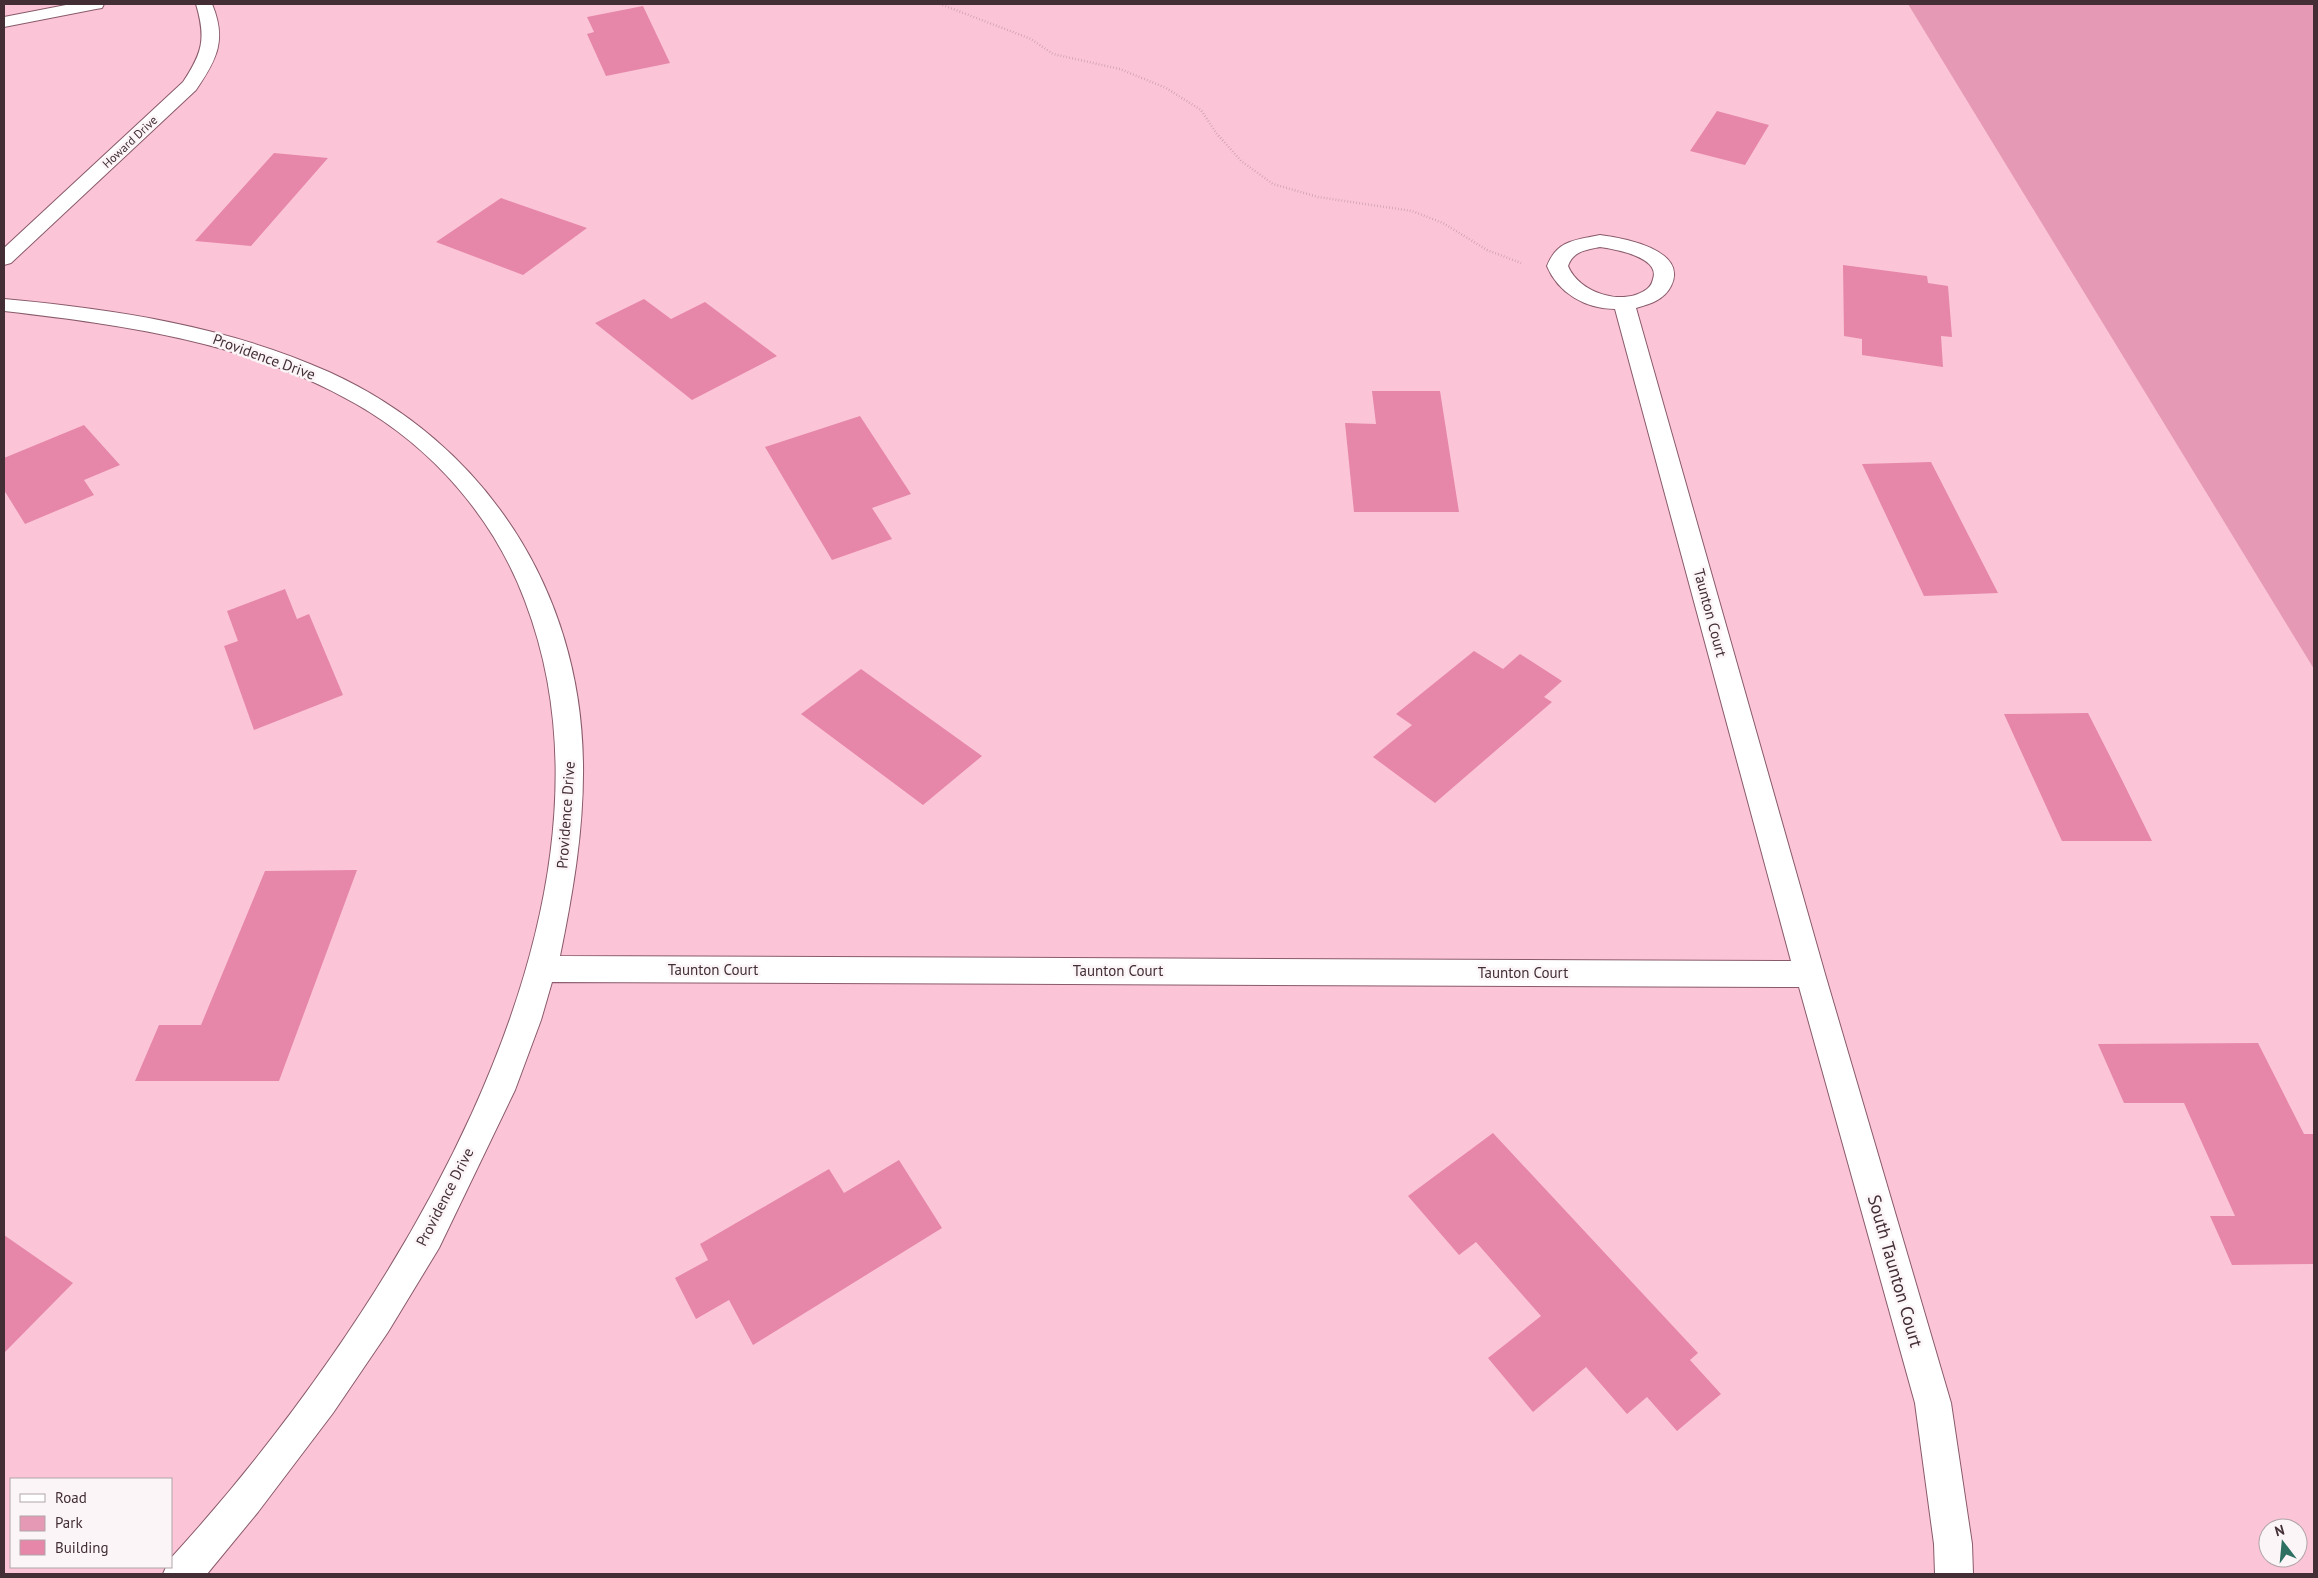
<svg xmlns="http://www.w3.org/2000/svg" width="2318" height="1578" viewBox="0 0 2318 1578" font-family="'PT Sans',sans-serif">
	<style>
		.green { fill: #e699b4 }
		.building { fill: #e686a9 }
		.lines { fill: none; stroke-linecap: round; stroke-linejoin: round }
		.street-casing { stroke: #895a6b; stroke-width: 2 }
		.secondary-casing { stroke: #895a6b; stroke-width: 2 }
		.path { stroke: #b88e9c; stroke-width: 2.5; stroke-dasharray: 0.5 2.5; stroke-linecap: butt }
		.street { fill: #fff; fill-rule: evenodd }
		.secondary { fill: #fff; fill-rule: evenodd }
		.labels { text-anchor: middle; stroke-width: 5; stroke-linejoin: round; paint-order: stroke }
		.far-street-label { font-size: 12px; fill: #432e35; stroke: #fbf5f7 }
		.street-label { font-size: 15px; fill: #432e35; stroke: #fbf5f7 }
		.near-street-label { font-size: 18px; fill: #432e35; stroke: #fbf5f7 }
	</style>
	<rect width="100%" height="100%" fill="#fbc5d7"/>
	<!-- green -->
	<path class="green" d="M 1908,4 L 2314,4 L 2314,669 Z"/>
	<!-- building -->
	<path class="building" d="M 643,6 L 670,63 L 606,76 L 587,34 L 594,32 L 587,17 Z
		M 1717,111 L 1769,125 L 1745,165 L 1690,151 Z
		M 274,153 L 328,158 L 251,246 L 195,241 Z
		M 501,198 L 587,228 L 523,275 L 436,242 Z
		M 1843,265 L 1927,276 L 1928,283 L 1948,286 L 1952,337 L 1941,336 L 1943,367 L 1862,355 L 1862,339 L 1844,336 Z
		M 644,299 L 671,319 L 705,302 L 777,356 L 692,400 L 595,323 Z
		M 1372,391 L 1440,391 L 1459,512 L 1354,512 L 1345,423 L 1376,424 Z
		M 860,416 L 911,494 L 872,508 L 892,539 L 832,560 L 765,447 Z
		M 84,425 L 120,465 L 84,480 L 94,495 L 25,524 L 4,490 L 4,458 Z
		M 1931,462 L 1998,593 L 1924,596 L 1862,464 Z
		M 285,589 L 297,619 L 309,614 L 343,695 L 254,730 L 224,646 L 238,641 L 227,611 Z
		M 1474,651 L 1503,669 L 1520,654 L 1562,681 L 1544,697 L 1552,702 L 1435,803 L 1373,757 L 1412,725 L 1396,714 Z
		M 861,669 L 982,756 L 923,805 L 801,714 Z
		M 2088,713 L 2122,780 L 2152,841 L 2062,841 L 2004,714 Z
		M 357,870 L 279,1081 L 135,1081 L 159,1025 L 201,1025 L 265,871 Z
		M 2258,1043 L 2304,1134 L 2314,1134 L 2314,1264 L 2232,1265 L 2210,1216 L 2235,1216 L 2184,1103 L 2124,1103 L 2098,1044 Z
		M 1493,1133 L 1698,1353 L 1690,1360 L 1721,1394 L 1677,1431 L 1647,1397 L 1627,1414 L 1586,1367 L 1533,1412 L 1488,1358 L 1541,1316 L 1476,1242 L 1459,1255 L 1408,1196 Z
		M 899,1160 L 942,1228 L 753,1345 L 729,1300 L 696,1319 L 675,1278 L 708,1260 L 700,1244 L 829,1169 L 844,1193 Z
		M 4,1235 L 73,1283 L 4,1353 Z"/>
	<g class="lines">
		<!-- street casing -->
		<g class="street-casing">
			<path id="street" d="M 196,4 L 212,4 C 227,40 217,59 196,90 L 11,263 L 4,265 L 4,248 L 183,82 C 203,52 206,38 196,4 Z
				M 1600,235 C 1624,238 1689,250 1671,286 C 1664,300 1650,304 1636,308 L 1825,974 L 1951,1403 L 1972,1544 L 1973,1574 L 1935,1574 L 1934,1544 L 1915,1403 L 1799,987 L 552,982 L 541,1020 L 515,1090 L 439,1248 L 388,1332 L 333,1413 L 258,1512 L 207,1574 L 163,1574 L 166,1567 L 171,1567 L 171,1558 C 379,1330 647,920 525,601 C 494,518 433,448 356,404 C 249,342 125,325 4,311 L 4,299 C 113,309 227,326 329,372 C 485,443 581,591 583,763 C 584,829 573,892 560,956 L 1791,961 L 1615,309 C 1586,309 1558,293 1547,266 C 1557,240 1576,240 1600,235 ZM 1600,247 C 1614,249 1661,257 1653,279 C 1652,283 1651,286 1647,289 C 1623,307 1579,293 1568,266 C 1573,251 1586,250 1600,247 Z"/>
		</g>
		<!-- secondary casing -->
		<g class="secondary-casing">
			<path id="secondary" d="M 71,4 L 104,4 L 102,8 L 96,9 L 4,27 L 4,17 Z"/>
		</g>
		<!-- path -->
		<path class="path" d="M 940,4 L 1031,39 L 1053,54 L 1120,69 L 1166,88 L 1201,110 L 1217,134 L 1241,161 L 1273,184 L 1318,197 L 1412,211 L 1443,223 L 1487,250 L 1521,263"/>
		<!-- street -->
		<use href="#street" class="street"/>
		<!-- secondary -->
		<use href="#secondary" class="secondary"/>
	</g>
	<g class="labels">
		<!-- far-street labels -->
		<g class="far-street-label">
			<text transform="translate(130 142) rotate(-43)" y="4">Howard Drive</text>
		</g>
		<!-- street labels -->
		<g class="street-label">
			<text transform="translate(264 357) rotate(20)" y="5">Providence Drive</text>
			<text transform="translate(1710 613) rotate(75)" y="5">Taunton Court</text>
			<text transform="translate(566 815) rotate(-86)" y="5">Providence Drive</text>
			<text x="713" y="975">Taunton Court</text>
			<text x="1118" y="976">Taunton Court</text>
			<text x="1523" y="978">Taunton Court</text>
			<text transform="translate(445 1197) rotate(-63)" y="5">Providence Drive</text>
		</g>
		<!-- near-street labels -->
		<g class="near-street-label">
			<text transform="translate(1895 1271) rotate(74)" y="6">South Taunton Court</text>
		</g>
	</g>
	<!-- border -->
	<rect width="2318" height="1578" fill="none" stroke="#432e35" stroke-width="10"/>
	<!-- legend -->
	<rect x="10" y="1478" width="162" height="90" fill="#fbf5f7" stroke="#b1a5a9"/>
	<rect x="20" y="1494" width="25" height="8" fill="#ffffff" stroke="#b1a5a9"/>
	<text x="55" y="1503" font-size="15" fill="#432e35">Road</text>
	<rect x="20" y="1516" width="25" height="15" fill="#e699b4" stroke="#b1a5a9"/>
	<text x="55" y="1528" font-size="15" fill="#432e35">Park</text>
	<rect x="20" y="1540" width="25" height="15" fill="#e686a9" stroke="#b1a5a9"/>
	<text x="55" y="1553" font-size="15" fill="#432e35">Building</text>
	<!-- north arrow -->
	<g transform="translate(2283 1543) rotate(344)"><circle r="24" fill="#fbf5f7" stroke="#b1a5a9"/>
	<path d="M0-4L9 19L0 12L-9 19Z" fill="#2e7163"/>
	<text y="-8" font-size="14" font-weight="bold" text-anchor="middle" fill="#432e35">N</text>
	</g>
</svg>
